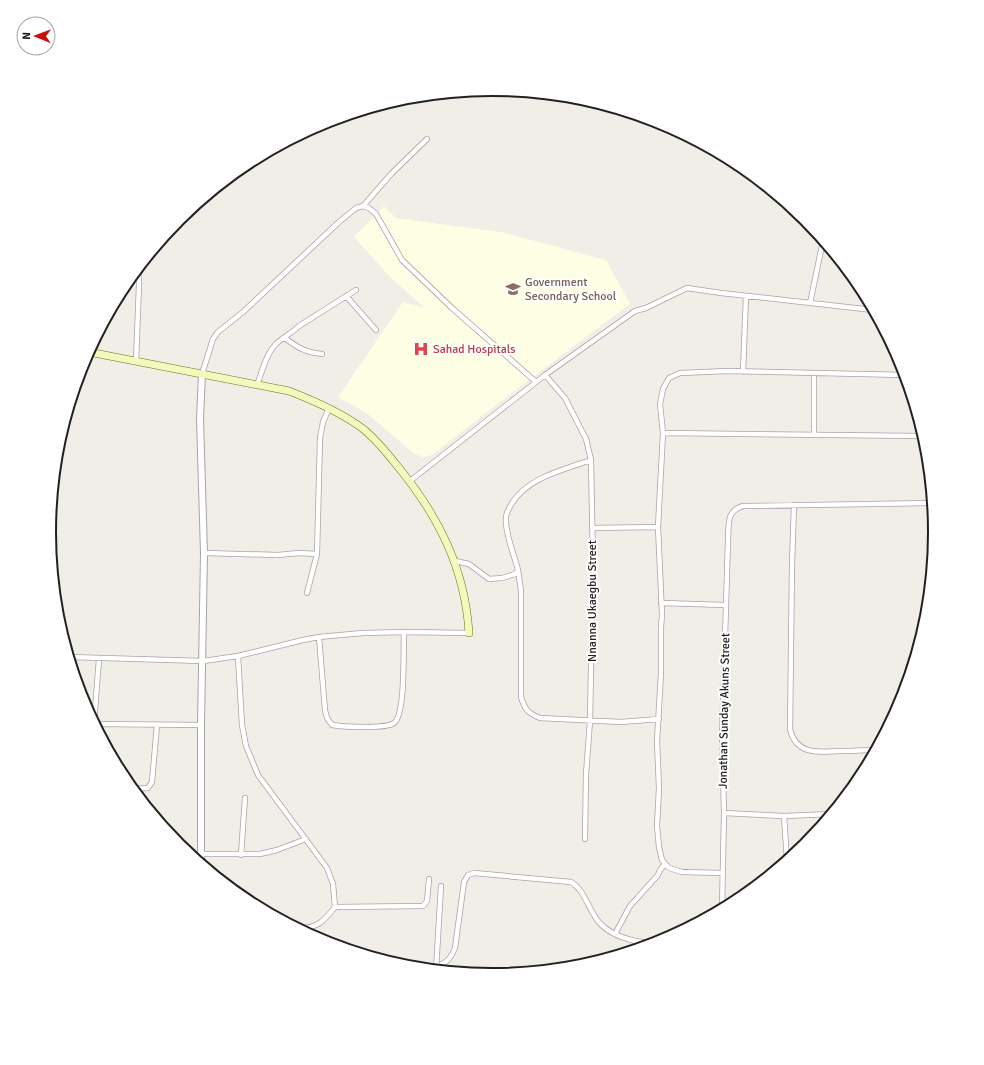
<svg xmlns="http://www.w3.org/2000/svg" width="984" height="1065" viewBox="0 0 984 1065" font-family="Signika,sans-serif">
	<style>
		.education { fill: #fdfee3 }
		.lines { fill: none; stroke-linecap: round; stroke-linejoin: round }
		.minor-casing { stroke: #a5a5a5; stroke-width: 6 }
		.tertiary-casing { stroke: #a5a5a5; stroke-width: 8 }
		.secondary-casing { stroke: #677609; stroke-width: 8 }
		.minor { stroke: #fff; stroke-width: 4.5 }
		.tertiary { stroke: #fff; stroke-width: 6 }
		.secondary { stroke: #f3f8bf; stroke-width: 7 }
		.labels { text-anchor: middle; stroke-width: 4; stroke-linejoin: round; paint-order: stroke }
		.education-label { font-size: 12px; fill: #785e54; stroke: #fff; text-anchor: start }
		.health-label { font-size: 12px; fill: #be3a42; stroke: #fff; text-anchor: start }
		.street-label { font-size: 12px; fill: #212121; stroke: #fff }
		.rim { fill: none; stroke: #212121; stroke-width: 2 }
	</style>
	<rect width="100%" height="100%" fill="#f1eee8"/>
	<!-- education -->
	<path class="education" d="M 384,206 L 396,218 L 501,232 L 606,260 L 630,304 L 517,389 L 432,455 L 422,457 L 412,452 L 368,414 L 338,397 L 403,302 L 425,308 L 390,277 L 354,237 Z"/>
	<g class="lines">
		<!-- minor casing -->
		<g class="minor-casing">
			<path id="minor" d="M 363,206 L 392,173 L 427,139
				M 346,296 L 376,330
				M 810,303 L 823,241
				M 285,338 C 298,348 305,352 322,354
				M 136,362 L 139,284 L 138,269
				M 743,372 L 746,296
				M 202,374 L 213,339 L 218,332 L 243,312 L 339,222 L 356,208 L 363,206 L 369,208 L 376,214 L 402,260 L 452,308 L 536,382
				M 545,375 L 565,398 L 586,439 L 591,460 L 593,563 L 590,721 L 586,774 L 585,839
				M 257,385 C 262,372 266,354 276,344 C 283,337 292,333 299,326 L 356,290
				M 663,433 L 923,436
				M 814,434 L 814,373
				M 410,481 L 545,375 L 635,311 L 646,308 L 687,288 L 721,293 L 873,310
				M 794,505 L 792,565 L 790,729 C 796,756 820,752 841,751 C 853,751 864,750 876,750
				M 592,528 L 658,527
				M 204,553 L 278,555 L 299,553 L 317,554
				M 455,561 L 469,564 L 489,579 L 502,578 L 515,574 L 518,570 C 514,554 507,539 506,523 C 505,515 508,510 512,503 C 529,477 563,470 591,460
				M 518,570 L 521,591 L 521,697 C 525,710 528,713 540,718 L 621,722 L 659,719
				M 307,593 L 317,554 L 320,438 L 323,422 L 329,408
				M 661,603 L 726,605
				M 319,637 L 325,710 L 327,718 L 332,725 C 344,727 386,729 394,723 C 406,714 403,648 404,632
				M 238,656 L 242,725 L 246,746 L 258,775 L 327,868 L 333,884 L 335,907 C 324,921 317,929 298,928
				M 69,657 L 203,661 L 238,656 L 303,640 L 319,637 L 363,633 L 404,632 L 469,633
				M 94,723 L 99,659
				M 94,724 L 201,725
				M 132,789 L 148,788 L 152,782 L 157,725
				M 724,813 L 784,816 L 787,860
				M 784,816 L 831,814
				M 189,854 L 260,854 L 277,850 L 306,839
				M 241,855 L 245,798
				M 722,873 L 682,872 L 669,868 L 662,860 L 659,847 L 657,826 L 659,788 L 657,741 L 661,673 L 661,627 L 662,614 L 658,527 L 663,433 L 660,404 L 663,389 L 669,378 L 680,373 L 728,371 L 905,375
				M 335,907 L 423,906 L 427,901 L 429,879
				M 722,909 L 724,813 L 722,737 L 728,540 C 729,524 726,511 743,506 L 932,503
				M 615,934 L 630,906 L 658,875 L 660,870 L 665,864
				M 437,966 C 447,963 451,958 455,948 L 464,882 L 468,875 L 474,873 L 571,882 C 583,889 587,904 594,915 C 605,936 635,943 657,943
				M 436,970 L 441,886"/>
		</g>
		<!-- tertiary casing -->
		<g class="tertiary-casing">
			<path id="tertiary" d="M 201,864 L 201,725 L 204,553 L 200,419 L 202,374"/>
		</g>
		<!-- secondary casing -->
		<g class="secondary-casing">
			<path id="secondary" d="M 89,352 L 289,391 C 315,401 340,412 362,428 C 376,439 388,454 399,468 C 439,517 465,569 469,633"/>
		</g>
		<!-- minor -->
		<use href="#minor" class="minor"/>
		<!-- tertiary -->
		<use href="#tertiary" class="tertiary"/>
		<!-- secondary -->
		<use href="#secondary" class="secondary"/>
	</g>
	<!-- icons -->
	<defs>
		<g id="school-bare" transform="scale(1.2)"><path d="M0-5L7-2L0 1L-7-2ZM-4 1L0 2.5L4 1V4Q0 6-4 4Z" fill="#8d6e63" stroke="#fff" stroke-width="2.5" paint-order="stroke"/></g>
		<g id="hospital-bare" transform="scale(1.2)"><path d="M-5-5h3v3.5h4V-5h3V5h-3V1.5h-4V5h-3Z" fill="#e0444e" stroke="#fff" stroke-width="2.5" paint-order="stroke"/></g>
	</defs>
	<g fill-rule="evenodd">
		<use href="#school-bare" x="513" y="289"/>
		<use href="#hospital-bare" x="421" y="349"/>
	</g>
	<g class="labels">
		<!-- education labels -->
		<g class="education-label">
			<text x="525" y="286">Government<tspan x="525" dy="14">Secondary School</tspan></text>
		</g>
		<!-- health labels -->
		<g class="health-label">
			<text x="433" y="353">Sahad Hospitals</text>
		</g>
		<!-- street labels -->
		<g class="street-label">
			<text transform="translate(592 601) rotate(-90)" y="4">Nnanna Ukaegbu Street</text>
			<text transform="translate(724 711) rotate(-89)" y="4">Jonathan Sunday Akuns Street</text>
		</g>
	</g>
	<!-- crop -->
	<path d="M0 0H984V1065H0ZM56 532a436 436 0 1 1 872 0a436 436 0 1 1-872 0Z" fill="#fff" fill-rule="evenodd"/>
	<path class="rim" d="M56 532a436 436 0 1 1 872 0a436 436 0 1 1-872 0Z"/>
	<!-- north arrow -->
	<g transform="translate(36 36) rotate(271)"><circle r="19" fill="#ffffff" stroke="#a6a6a6"/>
	<path d="M0-3L7 15L0 10L-7 15Z" fill="#c90d08"/>
	<text y="-6" font-size="11" font-weight="bold" text-anchor="middle" fill="#212121">N</text>
	</g>
</svg>
